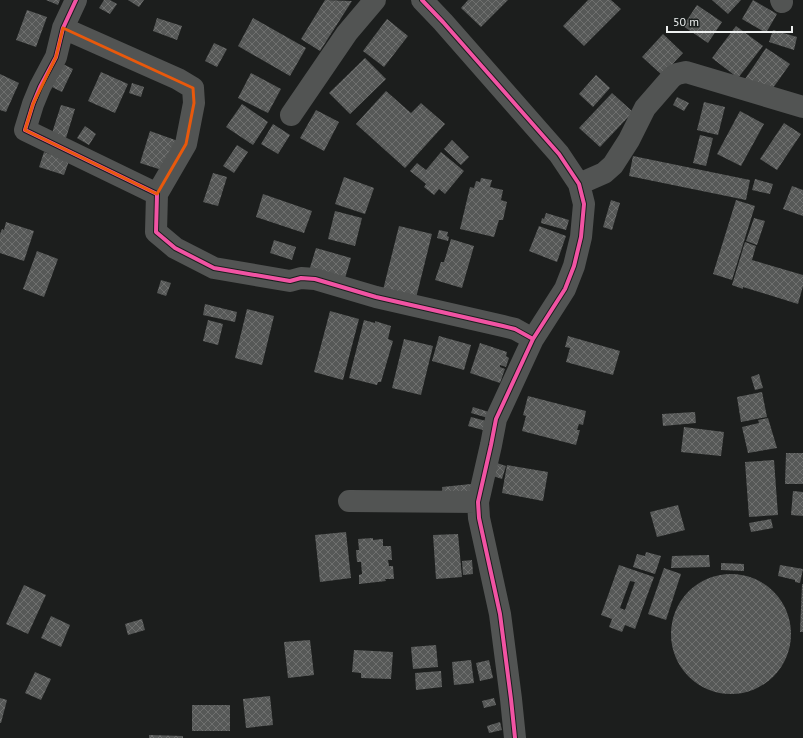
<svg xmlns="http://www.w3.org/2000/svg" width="803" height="738" viewBox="0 0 803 738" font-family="'PT Sans',sans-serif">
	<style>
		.building { fill: url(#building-cross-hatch); fill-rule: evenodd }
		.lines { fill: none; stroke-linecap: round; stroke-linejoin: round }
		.minor { stroke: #525453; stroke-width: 22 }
		.cycleway-casing { stroke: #1b1f1e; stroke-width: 6 }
		.cycleway { stroke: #f153a3; stroke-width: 4 }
		.marked { fill: none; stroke: #e8590c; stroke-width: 3; stroke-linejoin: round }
	</style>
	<defs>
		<pattern id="building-cross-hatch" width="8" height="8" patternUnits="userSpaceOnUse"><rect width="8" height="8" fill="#565857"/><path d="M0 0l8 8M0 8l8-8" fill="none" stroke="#6f706f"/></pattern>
	</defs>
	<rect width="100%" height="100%" fill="#1c1e1d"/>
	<!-- building -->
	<path class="building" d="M 46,0 L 60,0 L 58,5 Z
		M 104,0 L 110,0 L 117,4 L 110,14 L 99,8 Z
		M 128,0 L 144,0 L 139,7 Z
		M 325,0 L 352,1 L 320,51 L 301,39 Z
		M 468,0 L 508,0 L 481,27 L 461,8 Z
		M 588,0 L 611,0 L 621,9 L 584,46 L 563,26 Z
		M 712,0 L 741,0 L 728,14 Z
		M 753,0 L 777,14 L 766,33 L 742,19 Z
		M 697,5 L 722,22 L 708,43 L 683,26 Z
		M 27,10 L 47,17 L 36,47 L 16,40 Z
		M 157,18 L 182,26 L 177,40 L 153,31 Z
		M 253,18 L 306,48 L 290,76 L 238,46 Z
		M 387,19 L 408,36 L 384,67 L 363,51 Z
		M 736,26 L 763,46 L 738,78 L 712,58 Z
		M 773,30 L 797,37 L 794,50 L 769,42 Z
		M 663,34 L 683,53 L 662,75 L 642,57 Z
		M 214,43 L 227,49 L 217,67 L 205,61 Z
		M 766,48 L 790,64 L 768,95 L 745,79 Z
		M 365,58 L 386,79 L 350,114 L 329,93 Z
		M 61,63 L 73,69 L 62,92 L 50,86 Z
		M 101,72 L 128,84 L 115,113 L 88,101 Z
		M 251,73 L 281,89 L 268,113 L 238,98 Z
		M 0,74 L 19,83 L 6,112 L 0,110 Z
		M 596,75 L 610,88 L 593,107 L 579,94 Z
		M 132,83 L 144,87 L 141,97 L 129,93 Z
		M 386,91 L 411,113 L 421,103 L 445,124 L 405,168 L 356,124 Z
		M 612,93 L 633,112 L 600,147 L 579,128 Z
		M 677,97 L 689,103 L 684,111 L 673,105 Z
		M 704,102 L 725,107 L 718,135 L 697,130 Z
		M 242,104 L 268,122 L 253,145 L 226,127 Z
		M 61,105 L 75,109 L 66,138 L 52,133 Z
		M 316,110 L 339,122 L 324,151 L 300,138 Z
		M 740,111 L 764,124 L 741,166 L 717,154 Z
		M 784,123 L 801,134 L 777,170 L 760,159 Z
		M 273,124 L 290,135 L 278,154 L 261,144 Z
		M 85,126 L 96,134 L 89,145 L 77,138 Z
		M 150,131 L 178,141 L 168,172 L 140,163 Z
		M 700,135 L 713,138 L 706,166 L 693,163 Z
		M 452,140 L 469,157 L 461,165 L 444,149 Z
		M 237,145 L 248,152 L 234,173 L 223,166 Z
		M 44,152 L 69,161 L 64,175 L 39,167 Z
		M 441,152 L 464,171 L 445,194 L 439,189 L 434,195 L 424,187 L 426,184 L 410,171 L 417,163 L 426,170 Z
		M 633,156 L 750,180 L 746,200 L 629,176 Z
		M 213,173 L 227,177 L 218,206 L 203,202 Z
		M 344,177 L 374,188 L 365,214 L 335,204 Z
		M 481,178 L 492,180 L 490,187 L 503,190 L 501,200 L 507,202 L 503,220 L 499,220 L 494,237 L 460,229 L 470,187 L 474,188 L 476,181 L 480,182 Z
		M 755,179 L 773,184 L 770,194 L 752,190 Z
		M 792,186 L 803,190 L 803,216 L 783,209 Z
		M 263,194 L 312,211 L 304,233 L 256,217 Z
		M 611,200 L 620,203 L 612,230 L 603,227 Z
		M 736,200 L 755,206 L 732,280 L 713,274 Z
		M 335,211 L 362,218 L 355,246 L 328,239 Z
		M 546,213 L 569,220 L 566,230 L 541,223 L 542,218 L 544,219 Z
		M 754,218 L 765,221 L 757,245 L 746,241 Z
		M 6,222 L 34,231 L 24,261 L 0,253 L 0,234 L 2,229 L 4,230 Z
		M 399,226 L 432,234 L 416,298 L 383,290 Z
		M 539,226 L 566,236 L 557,262 L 529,251 Z
		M 439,230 L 448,232 L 447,236 L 449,237 L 448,241 L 437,238 Z
		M 451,239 L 474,246 L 462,288 L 435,280 L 441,262 L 444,262 Z
		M 274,240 L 296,247 L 292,260 L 270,253 Z
		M 745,242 L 756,246 L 752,260 L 803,275 L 803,286 L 798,304 L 743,287 L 743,289 L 732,285 Z
		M 316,248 L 351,258 L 343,285 L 309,271 Z
		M 37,251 L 58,259 L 44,297 L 23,289 Z
		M 161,280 L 171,283 L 166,296 L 157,293 Z
		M 205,304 L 237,312 L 235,322 L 203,315 Z
		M 247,309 L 274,316 L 262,365 L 235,358 Z
		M 330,311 L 359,319 L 343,380 L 314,372 Z
		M 208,320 L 223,324 L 218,345 L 203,341 Z
		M 364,320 L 375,323 L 375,321 L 391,326 L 388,339 L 393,341 L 381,382 L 378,382 L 377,385 L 349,378 Z
		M 439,336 L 471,345 L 464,370 L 432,361 Z
		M 568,336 L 620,351 L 613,375 L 566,362 L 570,348 L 565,347 Z
		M 404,339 L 433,346 L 421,395 L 392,388 Z
		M 480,343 L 507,352 L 506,356 L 509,358 L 506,367 L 500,365 L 500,367 L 505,369 L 500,383 L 470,373 Z
		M 759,374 L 763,388 L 755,390 L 751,377 Z
		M 762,392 L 767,417 L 741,422 L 737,397 Z
		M 528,396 L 586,411 L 583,425 L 579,424 L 577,430 L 580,430 L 576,445 L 522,431 L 526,416 L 523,415 Z
		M 473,407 L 489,412 L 488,418 L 471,413 Z
		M 695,412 L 696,423 L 663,426 L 662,414 Z
		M 471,417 L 486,421 L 483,430 L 468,426 Z
		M 768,418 L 777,448 L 748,453 L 742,427 L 759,423 L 758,420 Z
		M 684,427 L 724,432 L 721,456 L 681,452 Z
		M 786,453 L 803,453 L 803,484 L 785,484 Z
		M 774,460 L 778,515 L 749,517 L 745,462 Z
		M 497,463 L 506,466 L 502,479 L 493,476 Z
		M 507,465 L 548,472 L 543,501 L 502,493 Z
		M 471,484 L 472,497 L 443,499 L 442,487 Z
		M 793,491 L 803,492 L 803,516 L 791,515 Z
		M 678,505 L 685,530 L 657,537 L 650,512 Z
		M 771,519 L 773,528 L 751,532 L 749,523 Z
		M 346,532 L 351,578 L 320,582 L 315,535 Z
		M 458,534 L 462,577 L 436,579 L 433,535 Z
		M 373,538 L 373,540 L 383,539 L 383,546 L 391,546 L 392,560 L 388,560 L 389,566 L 393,566 L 394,579 L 385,579 L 386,581 L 359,584 L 359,575 L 362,574 L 361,562 L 357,562 L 356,550 L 359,550 L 358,539 Z
		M 646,552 L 661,556 L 655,574 L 633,567 L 637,554 L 645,556 Z
		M 709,555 L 710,567 L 671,568 L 672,556 Z
		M 472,560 L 473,574 L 463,575 L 462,561 Z
		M 721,563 L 744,564 L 744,571 L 721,570 Z
		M 619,565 L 654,577 L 635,629 L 625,625 L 622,632 L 609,627 L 612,619 L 601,615 ZM 630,581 L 635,582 L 625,610 L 620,608 Z
		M 780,565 L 803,569 L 800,583 L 795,582 L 795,580 L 778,576 Z
		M 664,568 L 681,574 L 666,620 L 648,614 Z
		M671 634a60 60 0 1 1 120 0a60 60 0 1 1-120 0Z
		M 802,584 L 803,584 L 803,632 L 800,632 Z
		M 24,585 L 46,595 L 28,634 L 6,624 Z
		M 51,616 L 70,625 L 61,647 L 41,638 Z
		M 142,619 L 145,630 L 128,635 L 125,624 Z
		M 310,640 L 314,675 L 288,678 L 284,642 Z
		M 436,645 L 438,667 L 413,669 L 411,647 Z
		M 354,650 L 393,652 L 391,679 L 361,678 L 361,673 L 352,672 Z
		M 471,660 L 474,683 L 454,685 L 452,662 Z
		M 489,660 L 493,678 L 480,681 L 476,663 Z
		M 441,671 L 442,687 L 416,690 L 415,673 Z
		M 35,672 L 51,679 L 41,700 L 25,693 Z
		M 270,696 L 273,725 L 246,728 L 243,699 Z
		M 0,698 L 7,700 L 1,723 L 0,723 Z
		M 494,698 L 496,705 L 484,708 L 482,701 Z
		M 192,705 L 230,705 L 230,731 L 192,731 Z
		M 500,722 L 502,730 L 489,733 L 487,726 Z
		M 149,735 L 183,736 L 183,738 L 149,738 Z"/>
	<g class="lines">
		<!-- minor -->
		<path class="minor" d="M 76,0 L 63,28 L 56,57 L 40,87 L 33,104 L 25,130 L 157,194 L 156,232 L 175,248 L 214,268 L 290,281 L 301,278 L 315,279 L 376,297 L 503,326 L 515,329 L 533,339
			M 422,0 L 443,22 L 559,154 L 579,184 L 584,204 L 581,237 L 574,266 L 565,289 L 533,339 L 496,419 L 491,445 L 478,502 L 479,518 L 500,614 L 511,699 L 515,738
			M 781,0 L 782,2
			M 63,28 L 178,79 L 193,88 L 194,103 L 186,144 L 157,194
			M 291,115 L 347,33 L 375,0
			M 579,184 L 604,173 L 613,165 L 629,140 L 645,108 L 672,77 L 677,74 L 686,72 L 803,107
			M 349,501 L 478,502"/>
		<!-- cycleway casing -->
		<g class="cycleway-casing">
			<path id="cycleway" d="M 76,0 L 63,28 L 56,57 L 40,87 L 33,104 L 25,130 L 157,194 L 156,232 L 175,248 L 214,268 L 290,281 L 301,278 L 315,279 L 376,297 L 503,326 L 515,329 L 533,339
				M 422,0 L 443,22 L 559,154 L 579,184 L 584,204 L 581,237 L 574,266 L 565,289 L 533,339 L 496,419 L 491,445 L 478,502 L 479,518 L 500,614 L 511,699 L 515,738"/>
		</g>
		<!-- cycleway -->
		<use href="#cycleway" class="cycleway"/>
	</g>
	<!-- marked area -->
	<path class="marked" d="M 63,28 L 193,88 L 194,103 L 186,144 L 157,194 L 25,130 L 33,104 L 56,57 Z"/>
	<!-- scale -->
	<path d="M667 26v6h125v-6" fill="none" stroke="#eef0f0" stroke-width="2"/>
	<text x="673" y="26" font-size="12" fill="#eef0f0" stroke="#1b1f1e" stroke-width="3" paint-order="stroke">50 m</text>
</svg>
